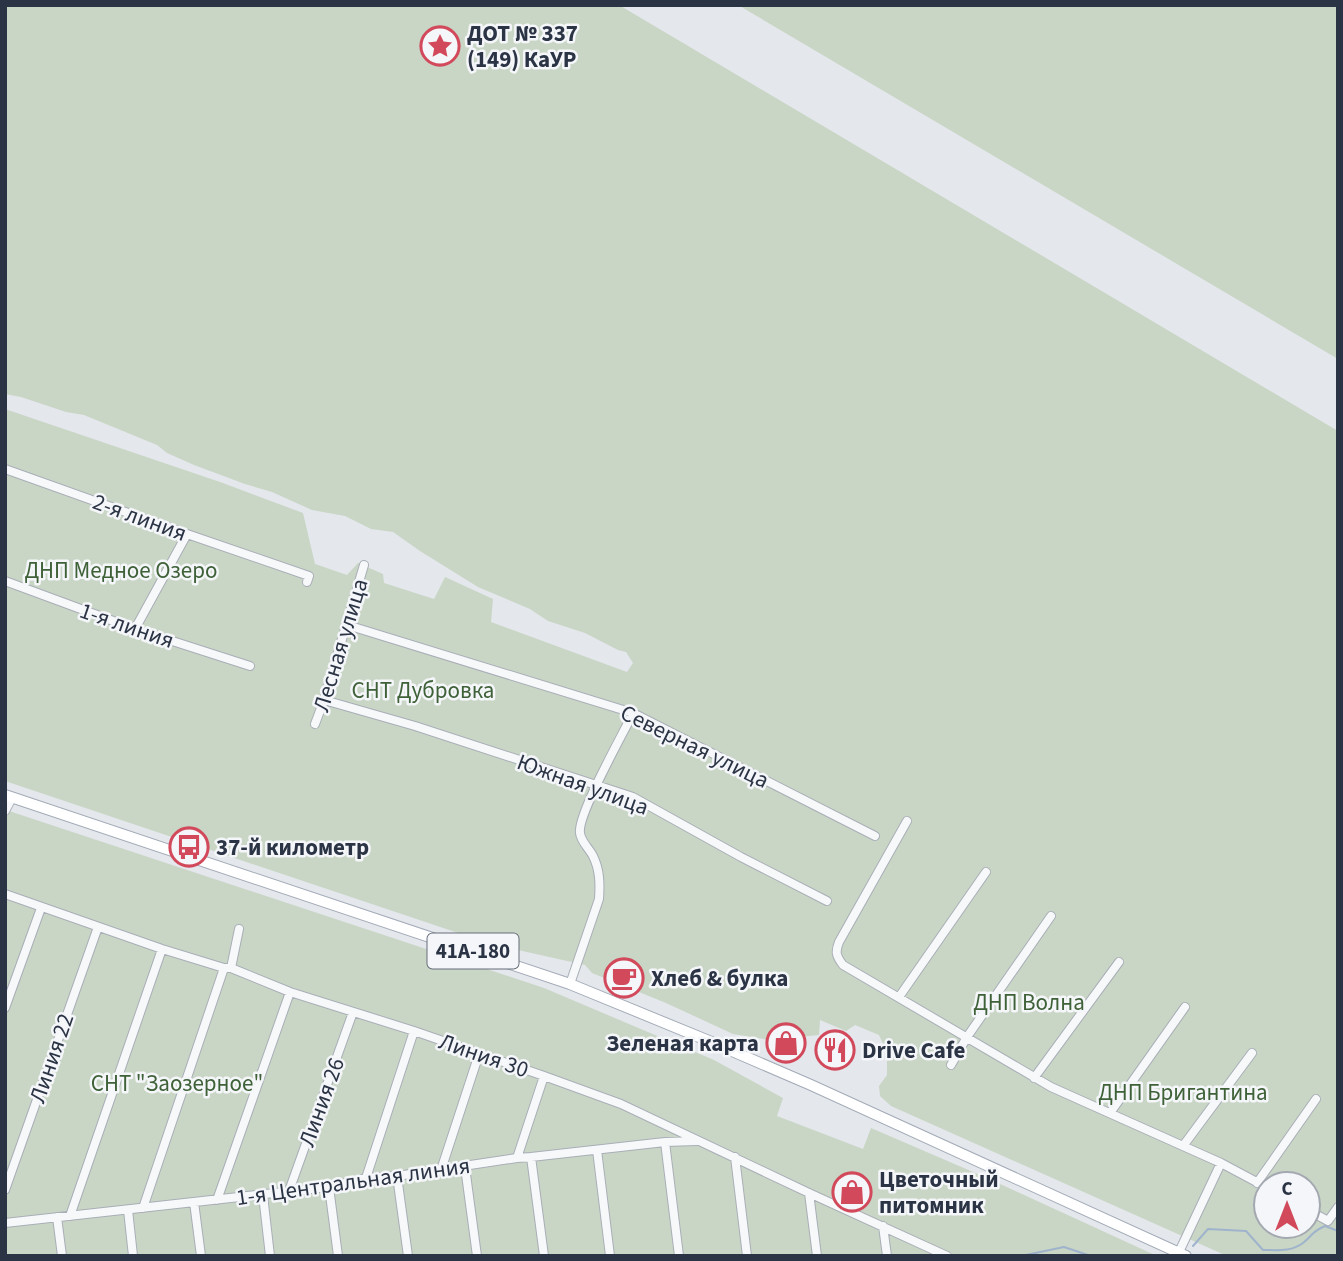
<svg xmlns="http://www.w3.org/2000/svg" width="1343" height="1261" viewBox="0 0 1343 1261" font-family="'Source Sans 3',sans-serif">
	<style>
		.green { fill: #c9d6c5; fill-rule: evenodd }
		.lines { fill: none; stroke-linecap: round; stroke-linejoin: round }
		.stream { stroke: #9fb4cc; stroke-width: 2 }
		.minor-casing { stroke: #a9aeb7; stroke-width: 10 }
		.major-casing { stroke: #a3abb8; stroke-width: 12 }
		.minor { stroke: #f7f8fa; stroke-width: 8 }
		.major { stroke: #fff; stroke-width: 10 }
		.labels { text-anchor: middle; stroke-width: 5; stroke-linejoin: round; paint-order: stroke }
		.shield { fill: #f4f6f9; stroke: #676e7b; stroke-width: 2 }
		.shield-label { font-size: 21px; font-weight: bold; fill: #2b3445 }
		.poi-label { font-size: 23px; font-weight: bold; fill: #2b3445; stroke: #f4f6f9; text-anchor: start }
		.street-label { font-size: 23px; fill: #2b3445; stroke: #f4f6f9 }
		.park-label { font-size: 23px; fill: #3f6138; stroke: #f4f6f9 }
	</style>
	<rect width="100%" height="100%" fill="#e4e7ec"/>
	<!-- green -->
	<path class="green" d="M 5,5 L 619,5 L 1338,431 L 1338,1256 L 1227,1256 L 891,1106 L 880,1096 L 879,1086 L 887,1075 L 887,1052 L 879,1035 L 855,1025 L 846,1031 L 820,1020 L 819,1035 L 770,1040 L 733,1034 L 666,1003 L 592,973 L 585,965 L 491,944 L 5,781 L 5,409 L 223,483 L 303,513 L 315,564 L 347,575 L 358,563 L 383,574 L 384,583 L 434,599 L 445,577 L 493,599 L 491,622 L 627,672 L 633,663 L 626,652 L 618,650 L 585,633 L 548,621 L 530,609 L 478,587 L 420,551 L 393,532 L 371,529 L 345,516 L 312,510 L 272,492 L 245,484 L 194,465 L 167,453 L 157,445 L 84,415 L 66,412 L 21,397 L 5,394 ZM 1266,1184 L 1308,1184 L 1308,1226 L 1266,1226 Z
		M 738,5 L 1338,5 L 1338,359 Z
		M 6,810 L 544,988 L 714,1060 L 783,1098 L 777,1116 L 863,1149 L 871,1128 L 987,1178 L 1157,1256 L 5,1256 Z"/>
	<g class="lines">
		<!-- stream -->
		<path class="stream" d="M 1193,1246 L 1208,1229 L 1246,1231 L 1263,1250 C 1277,1250 1291,1252 1303,1243 C 1313,1235 1311,1232 1325,1226 L 1338,1231
			M 1021,1256 L 1064,1247 L 1091,1256"/>
		<!-- minor casing -->
		<g class="minor-casing">
			<path id="minor" d="M 5,469 L 187,534 L 309,576 L 307,582
				M 5,581 L 135,629 L 250,666
				M 347,625 L 633,713 L 875,836
				M 135,629 L 187,534
				M 324,700 L 415,726 L 633,797 L 741,857 L 827,901
				M 315,724 L 324,700 L 364,565
				M 5,811 L 12,798
				M 907,821 L 839,942 C 835,952 836,956 843,965 L 1051,1087 L 1221,1163 L 1266,1187
				M 5,894 L 162,949 L 224,968 L 231,968 L 290,992 L 414,1031 L 544,1076 L 621,1104 L 809,1193 L 947,1256
				M 231,968 L 239,929
				M 570,984 L 599,899 C 600,884 600,870 593,856 C 589,848 581,842 580,833 C 577,815 623,734 633,713
				M 899,997 L 986,872
				M 5,1008 L 41,908
				M 951,1065 L 967,1037 L 1051,916
				M 1034,1078 L 1119,962
				M 1110,1113 L 1185,1007
				M 665,1142 L 679,1256
				M 1183,1146 L 1252,1053
				M 597,1150 L 610,1256
				M 531,1157 L 544,1256
				M 735,1157 L 747,1256
				M 517,1158 L 544,1076
				M 465,1167 L 477,1256
				M 441,1170 L 479,1054
				M 397,1176 L 408,1256
				M 366,1178 L 414,1031
				M 1257,1183 L 1316,1099
				M 329,1187 L 338,1256
				M 5,1190 L 98,927
				M 289,1191 L 353,1012
				M 809,1193 L 817,1256
				M 263,1195 L 270,1256
				M 217,1200 L 290,992
				M 194,1202 L 201,1256
				M 143,1208 L 224,968
				M 128,1210 L 133,1256
				M 1308,1210 L 1328,1221 L 1338,1207
				M 70,1216 L 162,949
				M 57,1217 L 62,1256
				M 5,1223 L 329,1187 L 366,1178 L 397,1176 L 517,1158 L 531,1157 L 665,1142 L 697,1141
				M 883,1226 L 887,1256
				M 1179,1252 L 1221,1163"/>
		</g>
		<!-- major casing -->
		<g class="major-casing">
			<path id="major" d="M 5,795 L 570,984 L 709,1041 L 811,1085 L 1186,1256"/>
		</g>
		<!-- minor -->
		<use href="#minor" class="minor"/>
		<!-- major -->
		<use href="#major" class="major"/>
	</g>
	<!-- icons -->
	<defs>
		<g id="sight-ring" transform="scale(2.0125)"><circle r="9.5" fill="#f4f6f9" stroke="#d1495b" stroke-width="1.5"/><path d="M0-6L1.8-2.2L6-1.7L2.9 1.2L3.7 5.4L0 3.3L-3.7 5.4L-2.9 1.2L-6-1.7L-1.8-2.2Z" fill="#d1495b"/></g>
		<g id="bus-ring" transform="scale(2.0125)"><circle r="9.5" fill="#f4f6f9" stroke="#d1495b" stroke-width="1.5"/><path d="M-5-6H5V4H4V6H2V4H-2V6H-4V4H-5ZM-3.5-4V0h7V-4ZM-3.5 1.2v1.5H-2V1.2ZM2 1.2v1.5H3.5V1.2Z" fill="#d1495b"/></g>
		<g id="cafe-ring" transform="scale(2.0125)"><circle r="9.5" fill="#f4f6f9" stroke="#d1495b" stroke-width="1.5"/><path d="M-5.5-4.5H6V0H3Q3 3.5 0 3.5H-2.5Q-5.5 3.5-5.5 0ZM3-3.2v2h1.7v-2ZM-6 4.5H4V6H-6Z" fill="#d1495b"/></g>
		<g id="shop-ring" transform="scale(2.0125)"><circle r="9.5" fill="#f4f6f9" stroke="#d1495b" stroke-width="1.5"/><path d="M-5-2.5h2.3a2.7 3.5 0 0 1 5.4 0H5L5.5 6h-11ZM-1.5-2.5h3a1.5 2.3 0 0 0-3 0Z" fill="#d1495b"/></g>
		<g id="restaurant-ring" transform="scale(2.0125)"><circle r="9.5" fill="#f4f6f9" stroke="#d1495b" stroke-width="1.5"/><path d="M-5-6h1v4h1v-4h1v4h1v-4h1v5L-1.5 .5V6h-2V.5L-5-1ZM5-6V6H3V1.5H1.5Q1.5-4 5-6Z" fill="#d1495b"/></g>
	</defs>
	<g fill-rule="evenodd">
		<use href="#sight-ring" x="440" y="46"/>
		<use href="#bus-ring" x="189" y="847"/>
		<use href="#cafe-ring" x="624" y="978"/>
		<use href="#shop-ring" x="786" y="1043"/>
		<use href="#restaurant-ring" x="835" y="1050"/>
		<use href="#shop-ring" x="852" y="1192"/>
	</g>
	<g class="labels">
		<!-- shield labels -->
		<rect class="shield" x="427.5" y="933.5" width="91" height="35" rx="5"/>
		<g class="shield-label">
			<text x="473" y="958">41А-180</text>
		</g>
		<!-- poi labels -->
		<g class="poi-label">
			<text x="467" y="41">ДОТ № 337<tspan x="467" dy="26">(149) КаУР</tspan></text>
			<text x="216" y="855">37-й километр</text>
			<text x="651" y="986">Хлеб &amp; булка</text>
			<text x="759" y="1051" text-anchor="end">Зеленая карта</text>
			<text x="862" y="1058">Drive Cafe</text>
			<text x="879" y="1187">Цветочный<tspan x="879" dy="26">питомник</tspan></text>
		</g>
		<!-- street labels -->
		<g class="street-label">
			<text transform="translate(140 517) rotate(20)" y="8">2-я линия</text>
			<text transform="translate(127 625) rotate(19)" y="8">1-я линия</text>
			<text transform="translate(340 645) rotate(-73)" y="8">Лесная улица</text>
			<text transform="translate(695 746) rotate(26)" y="8">Северная улица</text>
			<text transform="translate(583 784) rotate(20)" y="8">Южная улица</text>
			<text transform="translate(484 1055) rotate(19)" y="8">Линия 30</text>
			<text transform="translate(51 1058) rotate(-71)" y="8">Линия 22</text>
			<text transform="translate(321 1102) rotate(-70)" y="8">Линия 26</text>
			<text transform="translate(353 1181) rotate(-8)" y="8">1-я Центральная линия</text>
		</g>
		<!-- park labels -->
		<g class="park-label">
			<text x="121" y="578">ДНП Медное Озеро</text>
			<text x="423" y="698">СНТ Дубровка</text>
			<text x="1029" y="1010">ДНП Волна</text>
			<text x="177" y="1091">СНТ "Заозерное"</text>
			<text x="1183" y="1100">ДНП Бригантина</text>
		</g>
	</g>
	<!-- border -->
	<rect width="1343" height="1261" fill="none" stroke="#2b3445" stroke-width="14"/>
	<!-- north arrow -->
	<g transform="translate(1287 1205)"><circle r="33" fill="#f4f6f9" stroke="#a4a8b1" stroke-width="2"/>
	<path d="M0-5L12 26L0 18L-12 26Z" fill="#d1495b"/>
	<text y="-10" font-size="19" font-weight="bold" text-anchor="middle" fill="#2b3445">С</text>
	</g>
</svg>
